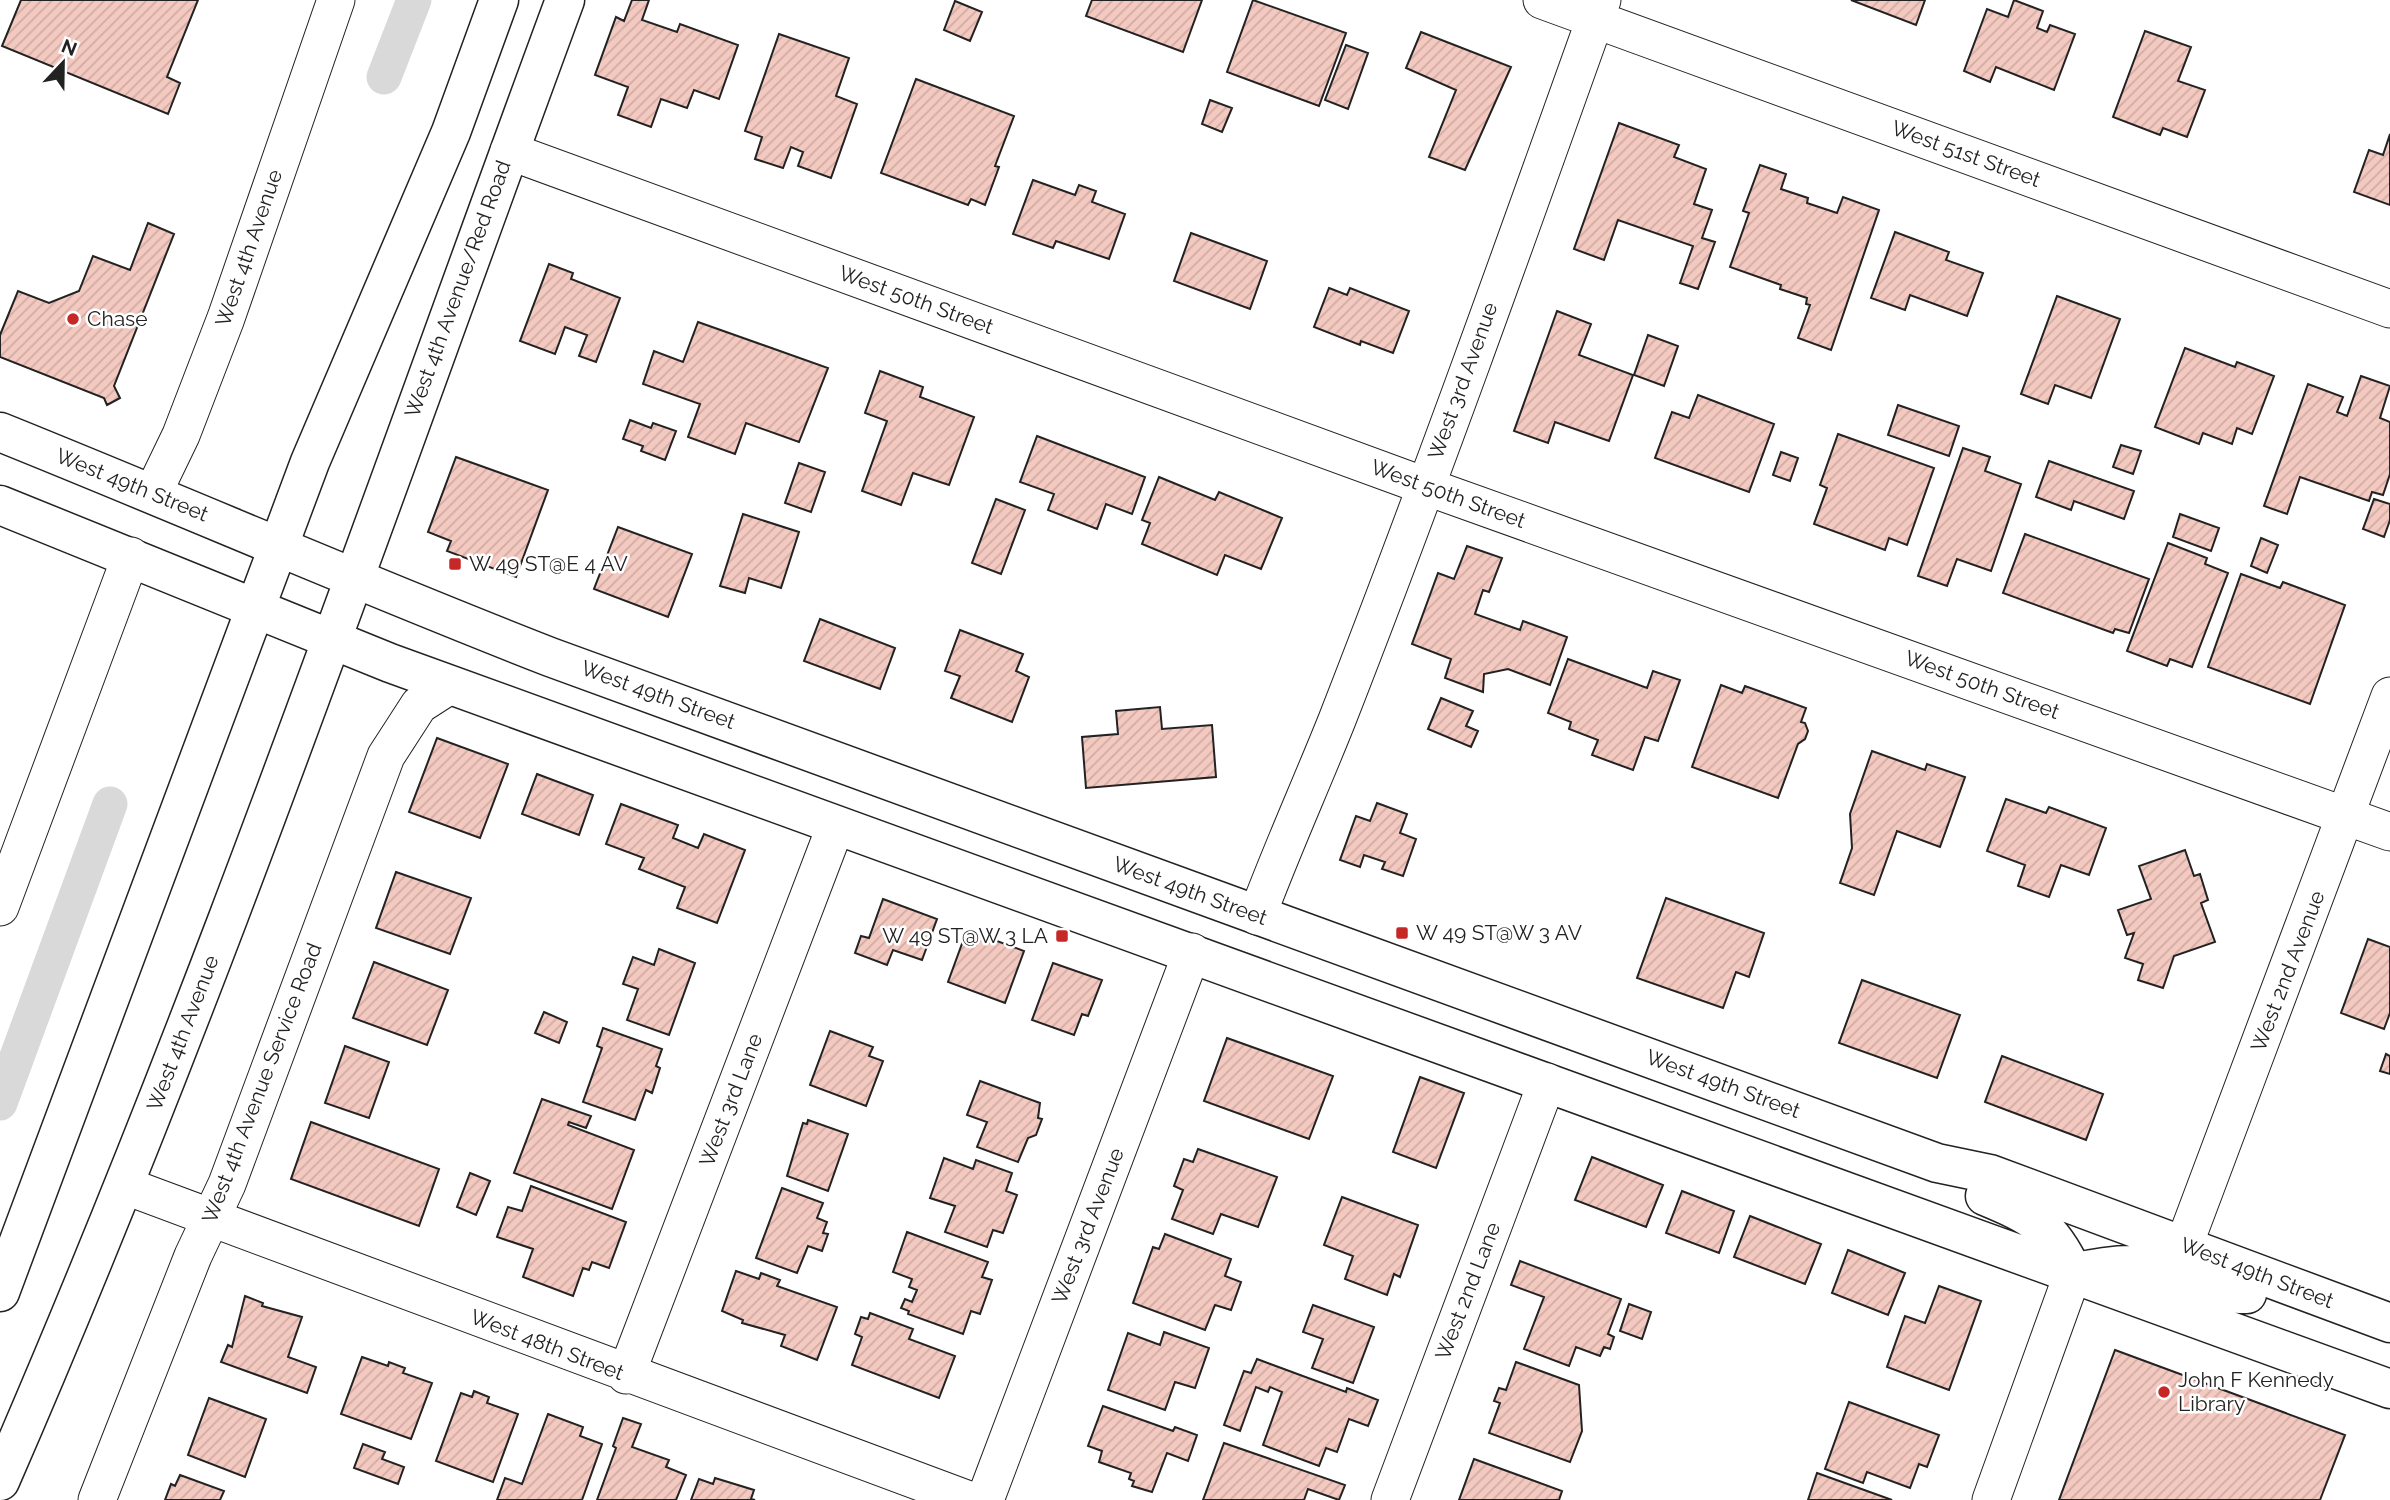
<svg xmlns="http://www.w3.org/2000/svg" width="2390" height="1500" viewBox="0 0 2390 1500" font-family="Raleway,sans-serif">
	<style>
		.lines { fill: none; stroke-linecap: round; stroke-linejoin: round }
		.canal { stroke: #d9d9d9; stroke-width: 35 }
		.building { fill: url(#building-hatch); stroke: #222; stroke-width: 2 }
		.minor-casing { stroke: #222; stroke-width: 39 }
		.major-casing { stroke: #222; stroke-width: 41 }
		.minor { stroke: #fff; stroke-width: 37 }
		.major { stroke: #fff; stroke-width: 38 }
		.poi-dot { fill: #c62828; stroke: #fff; stroke-width: 2.5 }
		.labels { text-anchor: middle; stroke-width: 5; stroke-linejoin: round; paint-order: stroke }
		.street-label { font-size: 21px; fill: #222; stroke: #fff }
		.poi-label { font-size: 21px; fill: #222; stroke: #fff; text-anchor: start }
	</style>
	<defs>
		<pattern id="building-hatch" width="6" height="6" patternUnits="userSpaceOnUse" patternTransform="scale(1.75)"><rect width="6" height="6" fill="#f3c9c0"/><path d="M-1 1l2-2M0 6l6-6M5 7l2-2" fill="none" stroke="#d0aca5"/></pattern>
	</defs>
	<rect width="100%" height="100%" fill="#fff"/>
	<g class="lines">
		<!-- canal -->
		<path class="canal" d="M 384,77 L 414,0
			M 0,1103 L 110,804"/>
	</g>
	<!-- building -->
	<path class="building" d="M 21,0 L 198,0 L 167,77 L 180,83 L 168,114 L 2,46 Z
		M 632,0 L 649,0 L 642,20 L 677,32 L 680,24 L 738,45 L 719,99 L 694,90 L 687,108 L 661,99 L 651,127 L 618,115 L 628,87 L 595,75 L 616,17 L 624,21 Z
		M 1092,0 L 1202,0 L 1183,52 L 1086,16 Z
		M 1253,0 L 1346,33 L 1319,106 L 1227,72 Z
		M 1851,0 L 1925,0 L 1916,25 Z
		M 2014,0 L 2043,11 L 2037,28 L 2047,32 L 2050,25 L 2075,34 L 2054,90 L 1996,67 L 1990,82 L 1964,71 L 1987,9 L 2008,17 Z
		M 955,1 L 982,12 L 970,41 L 944,30 Z
		M 2145,31 L 2191,47 L 2178,81 L 2205,90 L 2187,137 L 2163,128 L 2160,135 L 2113,117 Z
		M 1421,32 L 1511,67 L 1465,170 L 1429,157 L 1456,90 L 1406,68 Z
		M 779,34 L 849,58 L 836,96 L 857,104 L 831,178 L 798,166 L 803,152 L 791,147 L 783,168 L 755,159 L 762,137 L 745,131 Z
		M 1346,45 L 1368,53 L 1348,109 L 1325,100 Z
		M 916,79 L 1014,116 L 995,166 L 999,167 L 985,205 L 971,199 L 968,205 L 881,173 Z
		M 1210,100 L 1232,108 L 1222,132 L 1202,124 Z
		M 1619,123 L 1679,145 L 1674,157 L 1706,169 L 1694,204 L 1712,210 L 1702,238 L 1715,242 L 1698,289 L 1680,283 L 1693,246 L 1618,220 L 1604,260 L 1574,249 Z
		M 2390,134 L 2390,205 L 2354,192 L 2369,150 L 2383,155 Z
		M 1760,165 L 1786,174 L 1781,189 L 1808,198 L 1807,203 L 1837,213 L 1843,197 L 1879,210 L 1831,350 L 1798,338 L 1810,305 L 1806,304 L 1807,298 L 1780,289 L 1781,285 L 1730,267 L 1749,213 L 1743,211 Z
		M 1033,180 L 1075,195 L 1079,185 L 1096,191 L 1092,202 L 1125,214 L 1109,259 L 1056,241 L 1053,248 L 1013,234 Z
		M 148,223 L 174,234 L 114,386 L 120,398 L 107,405 L 104,398 L 0,357 L 0,335 L 18,291 L 49,303 L 79,291 L 93,256 L 130,270 Z
		M 1895,232 L 1949,252 L 1946,260 L 1983,273 L 1967,316 L 1910,295 L 1905,310 L 1871,298 Z
		M 1191,233 L 1267,261 L 1250,309 L 1174,281 Z
		M 549,264 L 573,273 L 571,279 L 620,298 L 596,362 L 579,356 L 587,335 L 565,327 L 555,354 L 520,341 Z
		M 1329,288 L 1347,295 L 1350,288 L 1409,311 L 1393,353 L 1361,341 L 1360,345 L 1314,327 Z
		M 2057,296 L 2120,319 L 2091,398 L 2055,385 L 2048,404 L 2021,394 Z
		M 1557,311 L 1591,324 L 1579,355 L 1633,375 L 1609,441 L 1555,422 L 1548,443 L 1514,431 Z
		M 698,322 L 828,368 L 799,442 L 746,423 L 735,454 L 688,437 L 700,404 L 643,384 L 654,351 L 683,362 Z
		M 1648,335 L 1678,346 L 1664,386 L 1634,375 Z
		M 2185,348 L 2235,367 L 2237,362 L 2274,376 L 2252,434 L 2237,428 L 2232,444 L 2203,433 L 2199,444 L 2155,427 Z
		M 880,371 L 923,387 L 920,397 L 974,417 L 949,485 L 913,473 L 901,505 L 862,491 L 887,421 L 865,413 Z
		M 2361,376 L 2390,386 L 2380,418 L 2390,422 L 2390,474 L 2383,495 L 2372,492 L 2369,501 L 2300,477 L 2287,514 L 2264,506 L 2308,384 L 2343,397 L 2337,412 L 2347,416 Z
		M 1698,395 L 1774,424 L 1749,492 L 1655,458 L 1672,412 L 1689,418 Z
		M 1898,405 L 1959,426 L 1949,456 L 1888,435 Z
		M 630,420 L 651,428 L 653,423 L 676,431 L 665,460 L 641,451 L 643,446 L 623,439 Z
		M 1838,434 L 1934,468 L 1907,545 L 1889,538 L 1885,550 L 1814,524 L 1827,488 L 1820,485 Z
		M 1037,436 L 1145,477 L 1132,514 L 1106,504 L 1097,529 L 1048,510 L 1054,494 L 1020,482 Z
		M 2121,445 L 2141,451 L 2133,474 L 2113,467 Z
		M 1963,448 L 1990,457 L 1985,471 L 2021,484 L 1991,571 L 1957,559 L 1947,586 L 1918,576 Z
		M 1781,452 L 1798,458 L 1790,481 L 1773,475 Z
		M 456,457 L 548,490 L 516,577 L 447,551 L 451,541 L 428,532 Z
		M 2049,461 L 2134,491 L 2124,519 L 2074,501 L 2071,510 L 2036,497 Z
		M 799,463 L 825,472 L 811,512 L 785,503 Z
		M 1159,477 L 1215,500 L 1219,492 L 1282,518 L 1261,569 L 1225,555 L 1217,575 L 1142,544 L 1150,523 L 1142,520 Z
		M 996,499 L 1025,510 L 1001,574 L 972,563 Z
		M 2374,499 L 2390,504 L 2390,520 L 2384,537 L 2363,529 Z
		M 743,514 L 799,532 L 781,588 L 749,578 L 745,593 L 720,586 Z
		M 2180,514 L 2219,528 L 2211,551 L 2173,537 Z
		M 618,527 L 692,554 L 668,617 L 594,589 Z
		M 2025,534 L 2149,579 L 2129,633 L 2115,629 L 2113,633 L 2003,593 Z
		M 2261,538 L 2278,545 L 2267,573 L 2251,566 Z
		M 2168,543 L 2207,558 L 2205,564 L 2228,573 L 2192,667 L 2170,659 L 2167,666 L 2127,651 Z
		M 1467,546 L 1502,558 L 1489,592 L 1483,590 L 1475,614 L 1520,630 L 1523,621 L 1567,637 L 1550,685 L 1508,669 L 1484,674 L 1483,692 L 1445,678 L 1451,659 L 1412,644 L 1438,573 L 1454,579 Z
		M 2241,574 L 2280,588 L 2283,582 L 2345,605 L 2310,704 L 2208,667 Z
		M 820,619 L 895,648 L 880,689 L 804,661 Z
		M 960,630 L 1023,654 L 1016,671 L 1029,677 L 1012,722 L 951,698 L 960,676 L 945,671 Z
		M 1568,659 L 1647,688 L 1653,671 L 1680,680 L 1658,741 L 1645,737 L 1633,770 L 1592,755 L 1598,740 L 1569,729 L 1571,722 L 1548,713 Z
		M 1721,685 L 1742,693 L 1745,686 L 1806,708 L 1801,722 L 1805,723 L 1808,731 L 1805,739 L 1798,744 L 1778,798 L 1692,767 Z
		M 1441,698 L 1473,711 L 1466,726 L 1478,731 L 1471,747 L 1428,729 Z
		M 1160,707 L 1162,729 L 1212,725 L 1216,777 L 1086,788 L 1082,737 L 1118,734 L 1116,711 Z
		M 437,738 L 508,764 L 480,838 L 409,812 Z
		M 1872,751 L 1925,770 L 1927,764 L 1965,777 L 1940,847 L 1897,831 L 1874,895 L 1840,883 L 1852,848 L 1850,814 Z
		M 537,774 L 593,795 L 579,835 L 522,814 Z
		M 2006,799 L 2046,813 L 2049,807 L 2106,828 L 2089,875 L 2061,865 L 2049,897 L 2018,886 L 2025,865 L 1987,851 Z
		M 1377,803 L 1407,814 L 1400,833 L 1416,839 L 1403,876 L 1382,869 L 1385,862 L 1364,855 L 1360,867 L 1340,860 L 1356,816 L 1370,821 Z
		M 621,804 L 678,825 L 673,838 L 698,848 L 704,834 L 745,850 L 717,923 L 677,908 L 685,887 L 639,869 L 644,858 L 606,844 Z
		M 2185,850 L 2194,876 L 2200,874 L 2208,900 L 2201,903 L 2215,942 L 2174,956 L 2163,988 L 2138,980 L 2143,964 L 2125,958 L 2134,933 L 2127,935 L 2118,910 L 2151,899 L 2139,866 Z
		M 396,872 L 471,898 L 450,954 L 376,928 Z
		M 1666,898 L 1764,933 L 1749,977 L 1736,972 L 1723,1008 L 1637,978 Z
		M 883,899 L 937,919 L 922,960 L 893,950 L 887,965 L 855,953 L 861,936 L 869,938 Z
		M 967,930 L 1024,951 L 1005,1003 L 948,982 Z
		M 2368,939 L 2390,947 L 2390,1013 L 2384,1029 L 2341,1013 Z
		M 659,949 L 695,963 L 669,1035 L 627,1020 L 638,989 L 623,984 L 633,957 L 654,965 Z
		M 374,962 L 448,990 L 427,1045 L 353,1018 Z
		M 1053,963 L 1102,980 L 1088,1016 L 1082,1014 L 1074,1035 L 1032,1020 Z
		M 1862,980 L 1960,1015 L 1937,1078 L 1839,1043 Z
		M 544,1012 L 567,1022 L 559,1043 L 535,1033 Z
		M 603,1028 L 662,1049 L 656,1066 L 660,1068 L 652,1093 L 646,1090 L 635,1120 L 583,1102 L 602,1048 L 597,1046 Z
		M 830,1031 L 873,1047 L 869,1056 L 883,1061 L 866,1106 L 810,1085 Z
		M 1227,1038 L 1333,1076 L 1309,1139 L 1204,1101 Z
		M 345,1046 L 389,1062 L 369,1118 L 325,1103 Z
		M 2386,1054 L 2390,1056 L 2390,1074 L 2380,1071 Z
		M 2002,1056 L 2103,1094 L 2086,1140 L 1985,1102 Z
		M 1420,1077 L 1464,1093 L 1436,1168 L 1393,1152 Z
		M 980,1081 L 1040,1103 L 1038,1118 L 1042,1119 L 1036,1135 L 1028,1138 L 1018,1162 L 977,1147 L 987,1122 L 967,1115 Z
		M 542,1099 L 591,1116 L 586,1128 L 569,1122 L 568,1125 L 634,1150 L 612,1209 L 514,1173 Z
		M 808,1120 L 848,1134 L 828,1191 L 787,1176 L 803,1123 L 807,1124 Z
		M 311,1122 L 439,1169 L 419,1226 L 291,1179 Z
		M 1198,1149 L 1277,1177 L 1258,1227 L 1221,1214 L 1213,1234 L 1172,1219 L 1183,1190 L 1174,1186 L 1184,1159 L 1193,1162 Z
		M 1592,1157 L 1663,1185 L 1646,1227 L 1575,1200 Z
		M 944,1158 L 973,1169 L 976,1160 L 1012,1173 L 1006,1191 L 1017,1195 L 1003,1233 L 993,1230 L 987,1247 L 945,1232 L 955,1206 L 930,1198 Z
		M 470,1173 L 490,1181 L 476,1215 L 457,1207 Z
		M 531,1186 L 626,1222 L 609,1268 L 592,1262 L 589,1270 L 583,1268 L 573,1296 L 523,1277 L 533,1249 L 497,1237 L 508,1207 L 522,1211 Z
		M 782,1188 L 823,1203 L 817,1218 L 827,1222 L 823,1233 L 828,1234 L 822,1251 L 808,1246 L 797,1273 L 756,1258 Z
		M 1682,1191 L 1734,1211 L 1719,1253 L 1666,1233 Z
		M 1342,1197 L 1418,1225 L 1400,1277 L 1394,1274 L 1387,1295 L 1345,1279 L 1353,1256 L 1324,1245 Z
		M 1750,1216 L 1821,1244 L 1805,1284 L 1734,1257 Z
		M 907,1232 L 988,1262 L 982,1277 L 992,1280 L 980,1314 L 971,1311 L 963,1334 L 908,1314 L 909,1311 L 901,1308 L 905,1299 L 912,1302 L 917,1290 L 909,1287 L 912,1279 L 893,1272 Z
		M 1165,1234 L 1231,1259 L 1225,1276 L 1241,1282 L 1231,1310 L 1215,1305 L 1205,1330 L 1133,1303 L 1153,1247 L 1159,1249 Z
		M 1848,1250 L 1905,1273 L 1888,1315 L 1832,1293 Z
		M 1520,1261 L 1621,1299 L 1608,1334 L 1614,1337 L 1610,1349 L 1604,1347 L 1600,1356 L 1576,1347 L 1569,1366 L 1524,1349 L 1544,1297 L 1511,1285 Z
		M 736,1271 L 759,1279 L 761,1273 L 780,1280 L 777,1286 L 837,1307 L 817,1360 L 781,1346 L 785,1335 L 742,1323 L 743,1320 L 722,1311 Z
		M 1939,1286 L 1981,1301 L 1949,1390 L 1887,1367 L 1905,1316 L 1925,1323 Z
		M 245,1296 L 263,1303 L 262,1306 L 302,1317 L 288,1357 L 316,1367 L 307,1393 L 221,1362 L 228,1345 L 232,1347 Z
		M 1629,1304 L 1651,1312 L 1642,1339 L 1620,1331 Z
		M 1313,1305 L 1374,1327 L 1353,1383 L 1312,1368 L 1323,1339 L 1303,1332 Z
		M 870,1313 L 913,1329 L 909,1339 L 955,1356 L 939,1398 L 852,1365 L 862,1337 L 855,1334 L 861,1317 L 868,1319 Z
		M 1164,1332 L 1209,1348 L 1195,1388 L 1175,1382 L 1165,1410 L 1108,1390 L 1128,1333 L 1160,1345 Z
		M 2115,1350 L 2345,1435 L 2320,1500 L 2059,1500 Z
		M 362,1357 L 388,1366 L 389,1362 L 405,1368 L 403,1373 L 432,1383 L 411,1439 L 341,1414 Z
		M 1257,1359 L 1346,1392 L 1347,1388 L 1378,1400 L 1368,1426 L 1349,1419 L 1337,1452 L 1326,1448 L 1319,1466 L 1263,1445 L 1282,1392 L 1270,1387 L 1268,1392 L 1256,1387 L 1240,1431 L 1224,1425 L 1244,1371 L 1251,1373 Z
		M 1516,1362 L 1579,1385 L 1582,1431 L 1570,1462 L 1489,1433 L 1500,1403 L 1494,1401 L 1499,1388 L 1506,1390 Z
		M 474,1391 L 489,1397 L 487,1403 L 518,1414 L 493,1482 L 436,1461 L 461,1393 L 472,1397 Z
		M 209,1398 L 266,1419 L 245,1477 L 188,1455 Z
		M 1849,1402 L 1939,1435 L 1927,1467 L 1919,1464 L 1910,1488 L 1867,1472 L 1863,1483 L 1825,1469 Z
		M 1103,1406 L 1173,1431 L 1175,1427 L 1197,1435 L 1188,1461 L 1167,1453 L 1152,1492 L 1132,1486 L 1134,1481 L 1129,1479 L 1131,1473 L 1099,1462 L 1102,1451 L 1088,1446 Z
		M 548,1414 L 583,1427 L 580,1436 L 602,1444 L 582,1500 L 497,1500 L 505,1478 L 522,1484 Z
		M 623,1418 L 641,1424 L 632,1447 L 669,1460 L 666,1467 L 686,1475 L 676,1500 L 597,1500 L 616,1448 L 613,1446 Z
		M 1224,1443 L 1345,1485 L 1339,1500 L 1308,1489 L 1304,1500 L 1203,1500 Z
		M 363,1444 L 385,1452 L 382,1459 L 404,1467 L 398,1484 L 354,1468 Z
		M 1474,1459 L 1562,1491 L 1559,1500 L 1459,1500 Z
		M 1817,1473 L 1892,1500 L 1808,1500 Z
		M 180,1475 L 224,1491 L 220,1500 L 165,1500 L 171,1484 L 175,1486 Z
		M 715,1478 L 754,1490 L 751,1499 L 755,1500 L 691,1500 L 699,1479 L 713,1484 Z"/>
	<g class="lines">
		<!-- minor casing -->
		<g class="minor-casing">
			<path id="minor" d="M 1542,0 L 2390,309
				M 509,151 L 1425,486 L 2390,832
				M 153,493 L 181,435 L 226,318 L 336,0
				M 0,907 L 131,556
				M 1257,916 C 1282,849 1311,785 1337,720 C 1430,482 1516,241 1602,0
				M 126,1186 L 969,1500
				M 2184,1245 L 2390,696
				M 626,1375 L 836,825
				M 97,1500 L 193,1256 L 227,1184 L 386,756 L 419,705 L 450,685
				M 985,1500 L 1192,952
				M 1390,1500 L 1547,1082
				M 1991,1500 L 2073,1273"/>
		</g>
		<!-- major casing -->
		<g class="major-casing">
			<path id="major" d="M 0,432 C 184,506 365,585 550,657 L 1937,1163 L 1990,1174 L 2390,1323
				M 0,505 L 390,663 L 2390,1389
				M 1985,1196 C 2033,1216 2051,1225 2073,1273
				M 2073,1273 C 2151,1254 2168,1271 2239,1294 L 2247,1294
				M 0,1292 L 310,462 L 451,132 L 499,0
				M 0,1481 C 211,997 382,496 565,0"/>
		</g>
		<!-- minor -->
		<use href="#minor" class="minor"/>
		<!-- major -->
		<use href="#major" class="major"/>
	</g>
	<!-- markers -->
	<g class="poi-dot">
		<circle cx="73" cy="319" r="7"/>
		<rect x="448" y="557" width="14" height="14" rx="3.5"/>
		<rect x="1395" y="926" width="14" height="14" rx="3.5"/>
		<rect x="1055" y="929" width="14" height="14" rx="3.5"/>
		<circle cx="2164" cy="1392" r="7"/>
	</g>
	<g class="labels">
		<!-- street labels -->
		<g class="street-label">
			<text transform="translate(1966 154) rotate(20)" y="7">West 51st Street</text>
			<text transform="translate(249 248) rotate(-71)" y="7">West 4th Avenue</text>
			<text transform="translate(458 289) rotate(-70)" y="7">West 4th Avenue/Red Road</text>
			<text transform="translate(916 300) rotate(20)" y="7">West 50th Street</text>
			<text transform="translate(1463 381) rotate(-70)" y="7">West 3rd Avenue</text>
			<text transform="translate(132 485) rotate(22)" y="7">West 49th Street</text>
			<text transform="translate(1448 494) rotate(20)" y="7">West 50th Street</text>
			<text transform="translate(1982 685) rotate(20)" y="7">West 50th Street</text>
			<text transform="translate(658 695) rotate(20)" y="7">West 49th Street</text>
			<text transform="translate(1190 891) rotate(20)" y="7">West 49th Street</text>
			<text transform="translate(2288 971) rotate(-69)" y="7">West 2nd Avenue</text>
			<text transform="translate(183 1033) rotate(-69)" y="7">West 4th Avenue</text>
			<text transform="translate(262 1083) rotate(-69)" y="7">West 4th Avenue Service Road</text>
			<text transform="translate(1723 1084) rotate(20)" y="7">West 49th Street</text>
			<text transform="translate(731 1100) rotate(-69)" y="7">West 3rd Lane</text>
			<text transform="translate(1088 1226) rotate(-69)" y="7">West 3rd Avenue</text>
			<text transform="translate(2257 1273) rotate(21)" y="7">West 49th Street</text>
			<text transform="translate(1468 1291) rotate(-69)" y="7">West 2nd Lane</text>
			<text transform="translate(547 1345) rotate(21)" y="7">West 48th Street</text>
		</g>
		<!-- poi labels -->
		<g class="poi-label">
			<text x="87" y="326">Chase</text>
			<text x="469" y="571">W 49 ST@E 4 AV</text>
			<text x="1416" y="940">W 49 ST@W 3 AV</text>
			<text x="1048" y="943" text-anchor="end">W 49 ST@W 3 LA</text>
			<text x="2178" y="1387">John F Kennedy<tspan x="2178" dy="24">Library</tspan></text>
		</g>
	</g>
	<!-- north arrow -->
	<g transform="translate(63 63) rotate(22)" stroke="#ffffff" stroke-width="5" paint-order="stroke">
	<path d="M0-5L12 26L0 18L-12 26Z" fill="#222222"/>
	<text y="-10" font-size="19" font-weight="bold" text-anchor="middle" fill="#222222">N</text>
	</g>
</svg>
